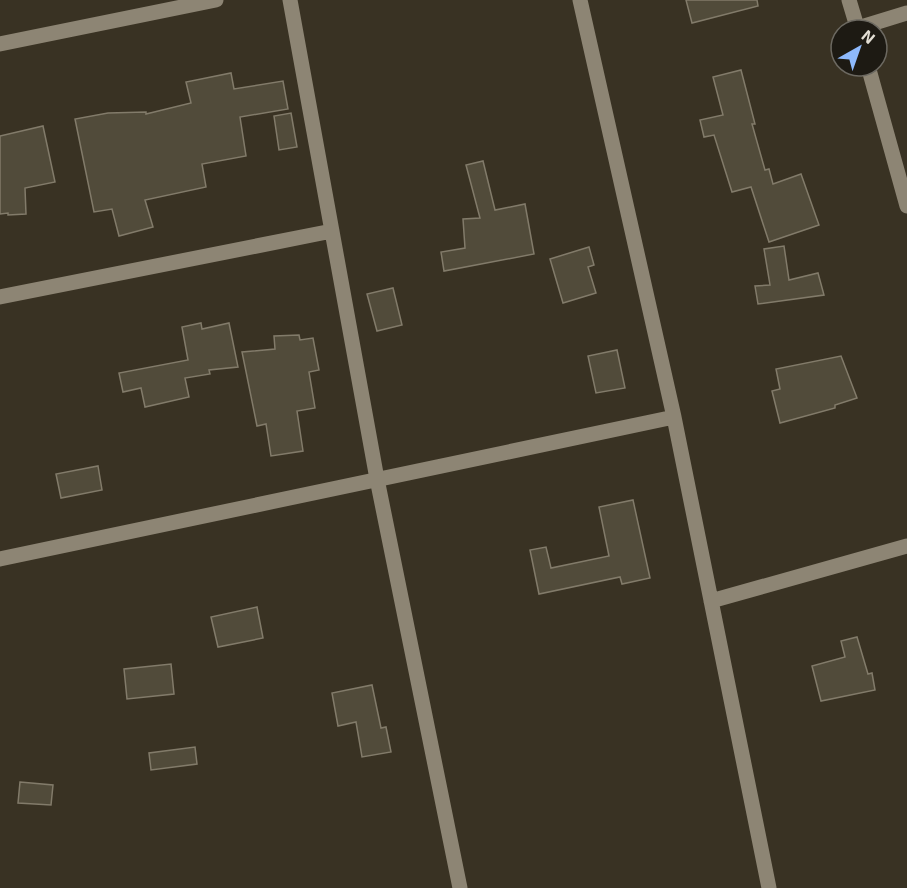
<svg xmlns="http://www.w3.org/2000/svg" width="907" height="888" viewBox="0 0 907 888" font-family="'Exo 2',sans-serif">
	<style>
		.building { fill: #514b3a; stroke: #827b6a; stroke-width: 1.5 }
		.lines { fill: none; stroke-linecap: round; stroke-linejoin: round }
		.street { stroke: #8d8574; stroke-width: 15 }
	</style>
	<rect width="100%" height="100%" fill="#393223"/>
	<!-- building -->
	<path class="building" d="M 686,0 L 757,0 L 758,6 L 692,23 Z
		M 741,70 L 755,124 L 752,124 L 765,170 L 769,169 L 773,184 L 801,174 L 819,225 L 769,242 L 751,187 L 732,192 L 714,135 L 704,137 L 700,120 L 723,115 L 713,77 Z
		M 231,73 L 234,89 L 283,81 L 288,109 L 240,117 L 246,156 L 202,164 L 206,187 L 145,200 L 153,227 L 119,236 L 112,209 L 94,212 L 75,119 L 108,113 L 146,112 L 146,114 L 191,103 L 186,82 Z
		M 291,113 L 297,147 L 279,150 L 274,116 Z
		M 43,126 L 55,182 L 25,188 L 26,214 L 8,215 L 8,213 L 0,214 L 0,136 Z
		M 483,161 L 495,210 L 525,204 L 534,254 L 444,271 L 441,252 L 465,248 L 463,219 L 480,218 L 466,165 Z
		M 784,246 L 789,280 L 818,273 L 824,295 L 758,304 L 755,286 L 770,285 L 764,249 Z
		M 589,247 L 594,265 L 588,267 L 596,293 L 563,303 L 550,259 Z
		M 393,288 L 402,325 L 377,331 L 367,294 Z
		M 201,323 L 202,329 L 229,323 L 238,367 L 209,370 L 210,374 L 185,378 L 189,397 L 145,407 L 141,388 L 123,392 L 119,373 L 188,360 L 182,327 Z
		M 299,335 L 300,340 L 313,338 L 319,370 L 309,372 L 315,408 L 297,411 L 303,451 L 271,456 L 266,424 L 257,426 L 242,352 L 275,349 L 274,336 Z
		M 617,350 L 625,388 L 596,393 L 588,356 Z
		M 841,356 L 857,398 L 835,405 L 835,408 L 780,423 L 772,391 L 780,389 L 776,369 Z
		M 98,466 L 102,490 L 61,498 L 56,474 Z
		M 633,500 L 650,578 L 622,584 L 620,577 L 539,594 L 530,550 L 546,547 L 551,568 L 609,556 L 599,507 Z
		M 257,607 L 263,638 L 218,647 L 211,617 Z
		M 857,637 L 868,674 L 872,673 L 875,690 L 821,701 L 812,666 L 845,657 L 841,641 Z
		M 171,664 L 174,694 L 127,699 L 124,669 Z
		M 372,685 L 381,728 L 386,727 L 391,752 L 362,757 L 356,722 L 338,726 L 332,693 Z
		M 195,747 L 197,764 L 151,770 L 149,753 Z
		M 20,782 L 53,785 L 51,805 L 18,803 Z"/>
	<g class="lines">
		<!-- street -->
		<path class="street" d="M 290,0 L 377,479 L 460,888
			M 580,0 L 674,417 L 769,888
			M 849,0 L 858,30
			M 858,28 L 907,13
			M 0,44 L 216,0
			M 868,66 L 907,206
			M 0,297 L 332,231
			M 0,559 L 674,417
			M 711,601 L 907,546"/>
	</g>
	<!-- north arrow -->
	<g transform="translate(859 48) rotate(40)"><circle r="28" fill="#1d1a13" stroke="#6c6961" stroke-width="1.5"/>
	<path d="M0-4.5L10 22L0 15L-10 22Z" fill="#8db9fc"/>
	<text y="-9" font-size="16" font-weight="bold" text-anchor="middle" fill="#e3dfd5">N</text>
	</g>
</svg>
